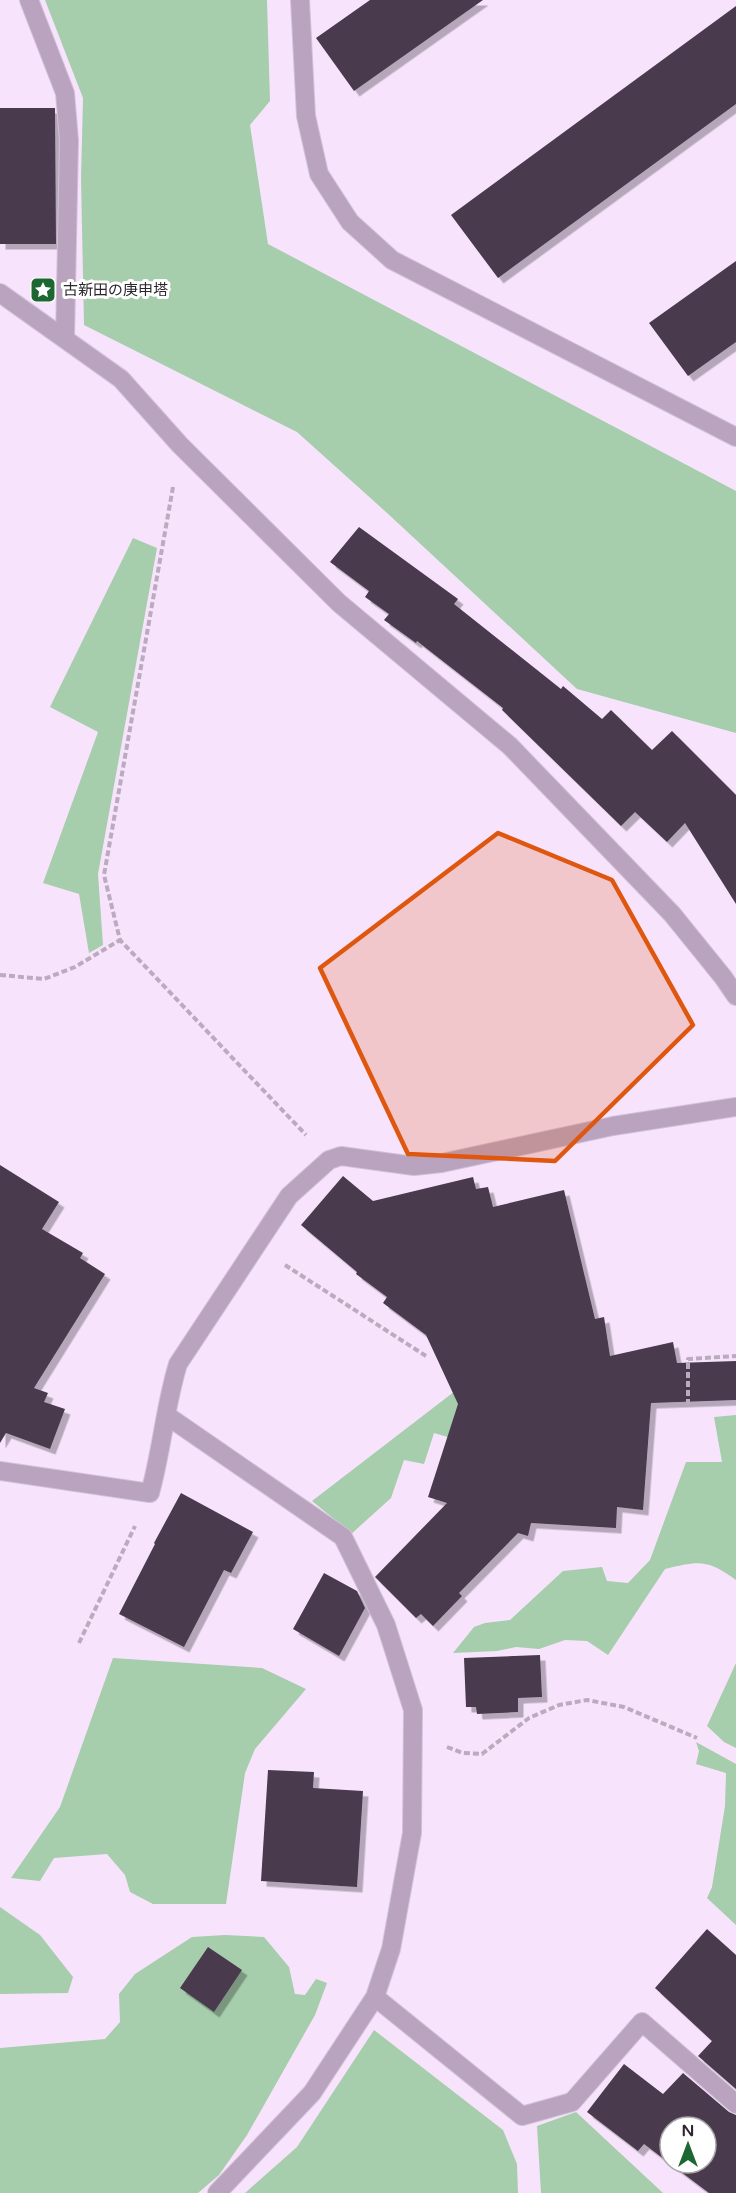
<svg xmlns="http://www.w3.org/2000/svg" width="736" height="2193" viewBox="0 0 736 2193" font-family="'Varela Round','Noto Sans JP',sans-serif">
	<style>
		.green { fill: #a6cdac }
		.building { fill: #493a4d; fill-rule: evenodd; filter: url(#shadow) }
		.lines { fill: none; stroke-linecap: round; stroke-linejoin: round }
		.minor-casing { stroke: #d2c2d7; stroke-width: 20 }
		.path { stroke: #baabbe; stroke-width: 4; stroke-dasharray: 6 3; stroke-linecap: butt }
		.minor { stroke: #b9a3bf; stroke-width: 18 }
		.marked { fill: #df560e; fill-opacity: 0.2; stroke: #df560e; stroke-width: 4.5; stroke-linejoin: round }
		.labels { text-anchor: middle; stroke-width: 6; stroke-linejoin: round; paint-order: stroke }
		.poi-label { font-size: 15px; fill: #2c262e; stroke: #fff; text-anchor: start }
	</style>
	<defs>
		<filter id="shadow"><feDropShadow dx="5.5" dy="5.5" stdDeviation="0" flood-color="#0004"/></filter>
	</defs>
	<rect width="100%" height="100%" fill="#f7e4fc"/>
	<!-- green -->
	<path class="green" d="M 45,0 L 267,0 L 270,101 L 250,125 L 268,244 L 736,491 L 736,733 L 577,689 L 386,512 L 297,432 L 84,325 L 81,178 L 83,98 Z
		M 133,538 L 157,548 L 98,874 L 103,945 L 89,953 L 79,894 L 43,883 L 98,732 L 50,707 Z
		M 459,1388 L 475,1445 L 434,1433 L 424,1464 L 404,1460 L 391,1498 L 349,1536 L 339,1523 L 312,1501 Z
		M 736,1415 L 736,1580 C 707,1559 699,1561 665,1569 L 608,1655 L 587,1641 L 565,1640 L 539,1649 L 516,1647 L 497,1651 L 453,1653 L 474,1627 L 485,1623 L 510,1620 L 563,1571 L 602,1567 L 607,1581 L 628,1583 L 650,1560 L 686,1462 L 722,1462 L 714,1417 Z
		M 113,1658 L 262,1668 L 306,1689 L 255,1749 L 245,1773 L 226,1904 L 153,1904 L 130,1892 L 125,1875 L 107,1854 L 54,1858 L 40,1881 L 11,1878 L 60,1807 Z
		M 736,1663 L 736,1748 L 724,1742 L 707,1726 Z
		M 696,1742 L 736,1764 L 736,1925 L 707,1898 L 712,1887 L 725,1806 L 726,1773 L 696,1764 L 699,1751 Z
		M 0,1907 L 40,1935 L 73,1977 L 68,1993 L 0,1994 Z
		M 225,1935 L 264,1937 L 289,1967 L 295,1994 L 305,1995 L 316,1979 L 327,1983 L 315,2015 L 247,2135 L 219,2175 L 198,2193 L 0,2193 L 0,2048 L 105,2039 L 120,2022 L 119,1994 L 135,1974 L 192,1937 Z
		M 374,2030 L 503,2130 L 517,2164 L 518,2193 L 245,2193 L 297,2147 Z
		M 576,2112 L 663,2193 L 541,2193 L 537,2126 Z"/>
	<!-- building -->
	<path class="building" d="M 370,0 L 483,0 L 354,91 L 316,38 Z
		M 736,6 L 736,104 L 498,278 L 451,215 Z
		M 0,108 L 55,108 L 56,244 L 0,244 Z
		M 736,261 L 736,342 L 688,376 L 649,323 Z
		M 359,527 L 458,599 L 454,604 L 561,689 L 563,686 L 602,719 L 611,710 L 652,750 L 672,731 L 736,795 L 736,904 L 685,823 L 667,842 L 635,812 L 621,826 L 502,710 L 503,708 L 417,641 L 416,643 L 384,620 L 389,614 L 365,597 L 369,591 L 330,562 Z
		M 0,1165 L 59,1202 L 42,1229 L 83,1253 L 80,1258 L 105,1274 L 34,1388 L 48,1393 L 44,1402 L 65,1409 L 50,1449 L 6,1433 L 0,1443 Z
		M 343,1176 L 373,1201 L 473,1177 L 476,1189 L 488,1187 L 493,1207 L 564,1190 L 595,1319 L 604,1317 L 610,1356 L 673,1342 L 677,1363 L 736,1361 L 736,1400 L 651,1403 L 643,1510 L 617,1507 L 616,1528 L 531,1523 L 528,1536 L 518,1533 L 459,1593 L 462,1596 L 433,1626 L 421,1614 L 416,1618 L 375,1577 L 447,1503 L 428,1497 L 458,1404 L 426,1335 L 383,1303 L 387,1297 L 356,1274 L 357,1272 L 301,1225 Z
		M 181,1493 L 253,1532 L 231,1573 L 224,1570 L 184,1647 L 119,1614 L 155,1544 L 154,1543 Z
		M 324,1573 L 357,1591 L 365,1608 L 339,1656 L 293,1629 Z
		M 540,1655 L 542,1697 L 518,1698 L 518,1712 L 477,1714 L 476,1707 L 466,1707 L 464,1658 Z
		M 268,1770 L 314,1772 L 313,1788 L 363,1791 L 357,1887 L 261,1881 Z
		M 707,1929 L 736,1955 L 736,2089 L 698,2056 L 712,2041 L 655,1988 Z
		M 208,1947 L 242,1970 L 214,2012 L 180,1988 Z
		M 624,2064 L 663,2094 L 683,2073 L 729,2112 L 736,2115 L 736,2193 L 709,2193 L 644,2144 L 638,2151 L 587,2112 ZM 670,2127 L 706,2127 L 706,2163 L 670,2163 Z"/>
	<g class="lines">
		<!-- minor casing -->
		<g class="minor-casing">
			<path id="minor" d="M 29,0 L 65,93 L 69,140 L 65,339
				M 300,0 L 306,116 L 319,174 L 350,222 L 392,260 L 736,437
				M 0,293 L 121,379 L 180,445 L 339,603 L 510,746 L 672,914 L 723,977 L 736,996
				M 166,1415 L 343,1537 L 386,1625 L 413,1710 L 412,1833 L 391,1949 L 375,1997 L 312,2093 L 217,2193
				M 0,1471 L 150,1493 C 162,1450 165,1406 178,1364 L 289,1196 L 329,1160 L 341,1156 L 414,1166 L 442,1163 L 613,1126 L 736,1107
				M 375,1997 L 522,2116 L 572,2102 L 642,2022 L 736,2104"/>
		</g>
		<!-- path -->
		<path class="path" d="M 173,487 L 104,875 L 120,940 L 306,1135
			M 0,975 L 44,979 L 75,967 L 120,940
			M 285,1265 L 426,1356
			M 688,1405 L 688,1359 L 736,1356
			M 79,1643 L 135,1526
			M 447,1747 L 463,1753 L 482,1754 L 529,1718 L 559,1705 L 587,1700 L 624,1707 L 697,1738"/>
		<!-- minor -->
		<use href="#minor" class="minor"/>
	</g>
	<!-- marked area -->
	<path class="marked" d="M 498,833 L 612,880 L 693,1025 L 555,1161 L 408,1154 L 320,968 Z"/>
	<!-- icons -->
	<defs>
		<g id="sight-square" transform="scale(1.35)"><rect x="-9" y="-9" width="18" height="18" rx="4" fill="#1e6632" stroke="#fff"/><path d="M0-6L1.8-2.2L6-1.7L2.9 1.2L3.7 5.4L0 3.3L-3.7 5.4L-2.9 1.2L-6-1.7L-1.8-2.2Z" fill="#fff"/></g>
	</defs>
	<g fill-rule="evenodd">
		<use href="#sight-square" x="43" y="290"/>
	</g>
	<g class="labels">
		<!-- poi labels -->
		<g class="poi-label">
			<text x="63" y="295">古新田の庚申塔</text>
		</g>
	</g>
	<!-- north arrow -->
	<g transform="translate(688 2145)"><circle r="28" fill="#ffffff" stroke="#aba8ab" stroke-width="1.5"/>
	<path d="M0-4.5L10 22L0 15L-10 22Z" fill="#1e6632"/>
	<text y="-9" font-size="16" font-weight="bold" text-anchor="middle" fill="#2c262e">N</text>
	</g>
</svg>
